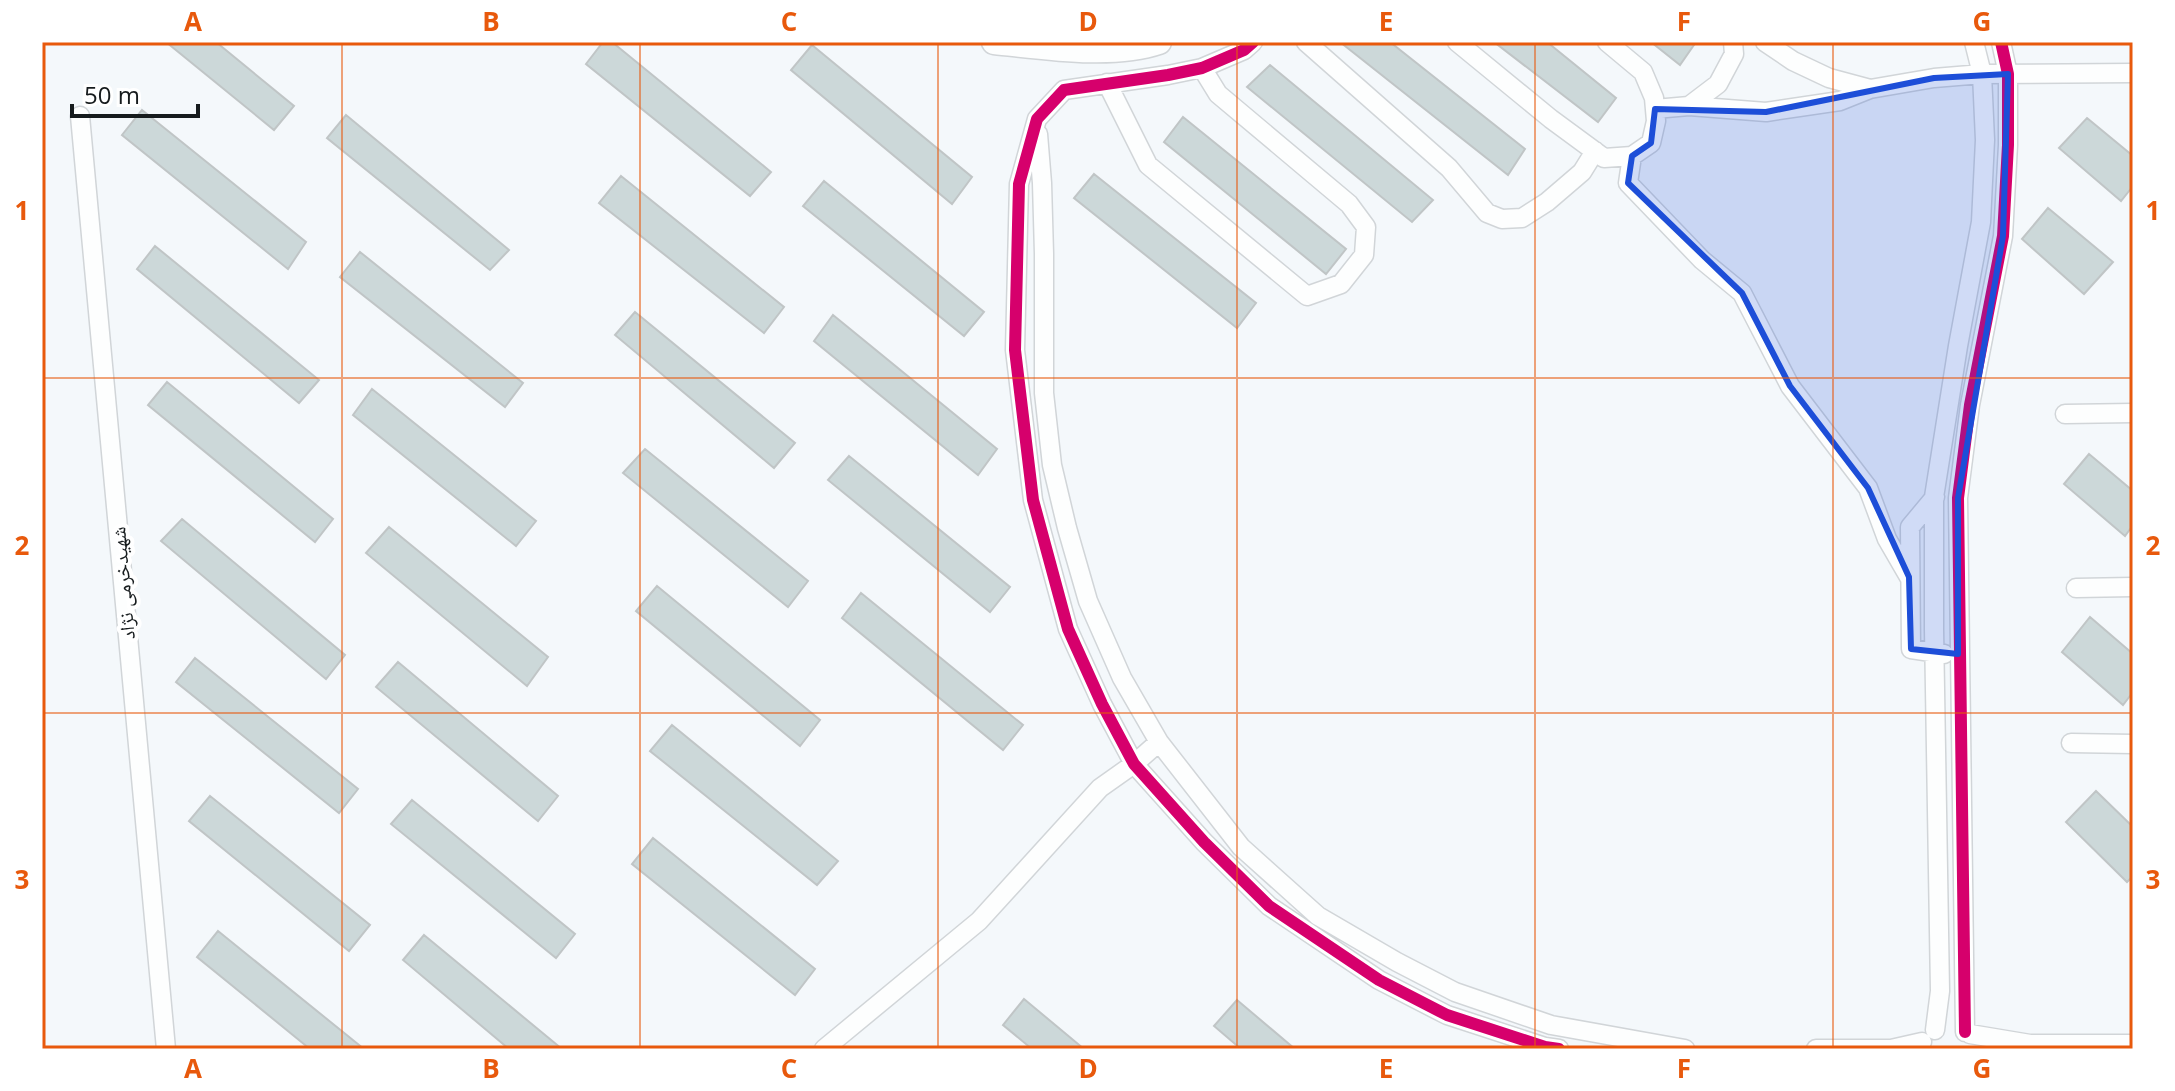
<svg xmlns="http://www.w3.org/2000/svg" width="2175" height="1091" viewBox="0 0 2175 1091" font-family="'Open Sans','Noto Naskh Arabic',sans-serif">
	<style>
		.building { fill: #ccd8d9; stroke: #c0c5c6; stroke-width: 2 }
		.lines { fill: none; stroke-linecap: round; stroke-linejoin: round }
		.minor-casing { stroke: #d1d5d8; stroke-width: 21 }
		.tertiary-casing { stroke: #d1d5d8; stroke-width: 27 }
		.minor { stroke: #fdfefe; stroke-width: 18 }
		.tertiary { stroke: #fdfefe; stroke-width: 24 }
		.cycleway-casing { stroke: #fff; stroke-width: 17 }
		.cycleway { stroke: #d6006c; stroke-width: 12 }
		.marked { fill: #1d4ed8; fill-opacity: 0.2; stroke: #1d4ed8; stroke-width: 6; stroke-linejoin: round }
		.grid { fill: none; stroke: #e8590c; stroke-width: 2; stroke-opacity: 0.55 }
		.labels { text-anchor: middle; stroke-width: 8; stroke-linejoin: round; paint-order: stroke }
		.street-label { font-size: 20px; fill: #161b1d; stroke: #fff }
		.neatline { fill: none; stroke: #e8590c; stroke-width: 3 }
		.grid-label { font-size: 26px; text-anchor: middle; font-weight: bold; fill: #e8590c }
	</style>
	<rect width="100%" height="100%" fill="#f4f8fb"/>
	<!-- building -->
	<path class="building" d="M 166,42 L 216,42 L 294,106 L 274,130 Z
		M 603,42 L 612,42 L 771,172 L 750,196 L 586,64 Z
		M 1340,42 L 1390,42 L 1525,149 L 1508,175 Z
		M 1494,42 L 1547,42 L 1616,98 L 1598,122 Z
		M 1651,42 L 1696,42 L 1680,65 Z
		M 812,45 L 972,177 L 952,204 L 791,70 Z
		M 1270,65 L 1433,200 L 1412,222 L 1247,87 Z
		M 142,110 L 306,242 L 288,269 L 122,135 Z
		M 346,115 L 509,250 L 490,270 L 327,138 Z
		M 1183,117 L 1346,249 L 1326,274 L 1164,142 Z
		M 2087,118 L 2133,156 L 2133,186 L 2121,201 L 2059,148 Z
		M 1094,174 L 1256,303 L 1237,328 L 1074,198 Z
		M 621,176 L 784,307 L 764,333 L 599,203 Z
		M 824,181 L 984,312 L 964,336 L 803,206 Z
		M 2048,208 L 2113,262 L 2084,294 L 2022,239 Z
		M 155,246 L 319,380 L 299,403 L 137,269 Z
		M 360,252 L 523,383 L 505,407 L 340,277 Z
		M 635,312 L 795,443 L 774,468 L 615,335 Z
		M 833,315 L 997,449 L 978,475 L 814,341 Z
		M 167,382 L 333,519 L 315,542 L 148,405 Z
		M 372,389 L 536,521 L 516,546 L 353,415 Z
		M 645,449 L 808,581 L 788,607 L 623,473 Z
		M 2089,454 L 2133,491 L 2133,525 L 2125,536 L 2064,484 Z
		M 849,456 L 1010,587 L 990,612 L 828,480 Z
		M 182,519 L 345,655 L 326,679 L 161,541 Z
		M 389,527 L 548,657 L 527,686 L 366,553 Z
		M 657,586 L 820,720 L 800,746 L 636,611 Z
		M 861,593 L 1023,725 L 1003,750 L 842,618 Z
		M 2090,617 L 2133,654 L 2133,692 L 2123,705 L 2062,652 Z
		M 195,658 L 358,789 L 339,813 L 176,682 Z
		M 398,662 L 558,796 L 538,821 L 376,687 Z
		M 672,725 L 838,861 L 817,885 L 650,751 Z
		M 2096,791 L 2133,827 L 2133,876 L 2127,882 L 2066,822 Z
		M 210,796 L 370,925 L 349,951 L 189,821 Z
		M 412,800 L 575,934 L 556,958 L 391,824 Z
		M 653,838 L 815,969 L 795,995 L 632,864 Z
		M 218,931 L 364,1049 L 310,1049 L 197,957 Z
		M 424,935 L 562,1049 L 509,1049 L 403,960 Z
		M 1024,999 L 1084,1049 L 1032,1049 L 1003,1025 Z
		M 1237,1000 L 1295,1049 L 1241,1049 L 1214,1026 Z"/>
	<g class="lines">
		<!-- minor casing -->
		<g class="minor-casing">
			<path id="minor" d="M 1253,42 L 1244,50 L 1202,68 L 1168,75 L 1064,90 L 1037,119 L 1019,184 L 1015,350 L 1033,500 L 1068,629 L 1102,704 L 1134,764 L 1204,842 L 1269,906 L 1379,980 L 1447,1015 L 1545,1047 L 1559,1049
				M 1306,42 L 1449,168 L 1487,213 L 1502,219 L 1522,218 L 1547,202 L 1582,172 L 1595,151
				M 1457,42 L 1551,119 L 1604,158 L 1632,156 L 1651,143 L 1656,121 L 1654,98 L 1643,72 L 1607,42
				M 1765,42 L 1793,61 L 1829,78 L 1870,89 L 1934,78 L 1982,74 L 2133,73
				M 1107,83 L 1148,165 L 1307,296 L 1341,284 L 1364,255 L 1366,227 L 1349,204 L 1218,94 L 1202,68
				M 1689,106 L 1766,112 L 1840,101 L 1870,89
				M 1655,109 L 1689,106 L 1718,84 L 1734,54 L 1733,42
				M 80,116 L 166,1049
				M 1038,134 L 1042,183 L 1044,254 L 1044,393 L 1052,465 L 1067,528 L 1088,601 L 1122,678 L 1159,742 L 1241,847 L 1318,916 L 1397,962 L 1455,992 L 1551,1025 L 1685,1049
				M 1632,156 L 1628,183 L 1702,260 L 1742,293 L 1790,386 L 1868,488 L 1887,539 L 1909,577
				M 2065,414 L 2133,413
				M 1935,497 L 1910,527 L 1911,649 L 1944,654
				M 2076,588 L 2133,587
				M 2071,743 L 2133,744
				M 1935,1030 L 1940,991 L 1934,629 L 1934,497 L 1958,346 L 1981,222 L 1985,140 L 1982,74 L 1974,42
				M 1965,1032 L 1958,498 L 1970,405 L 2003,236 L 2008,145 L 2008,74 L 2001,42
				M 1970,1034 L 2030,1044 L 2133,1044
				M 824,1049 L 979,921 L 1100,788 L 1134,764 L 1159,742
				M 1816,1049 L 1891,1049 L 1922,1042"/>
		</g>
		<!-- tertiary casing -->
		<g class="tertiary-casing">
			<path id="tertiary" d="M 994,42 C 1044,47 1112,58 1159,42"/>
		</g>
		<!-- minor -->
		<use href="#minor" class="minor"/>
		<!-- tertiary -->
		<use href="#tertiary" class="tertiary"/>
		<!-- cycleway casing -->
		<g class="cycleway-casing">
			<path id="cycleway" d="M 1253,42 L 1244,50 L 1202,68 L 1168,75 L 1064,90 L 1037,119 L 1019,184 L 1015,350 L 1033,500 L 1068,629 L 1102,704 L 1134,764 L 1204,842 L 1269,906 L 1379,980 L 1447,1015 L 1545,1047 L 1559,1049
				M 1965,1032 L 1958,498 L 1970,405 L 2003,236 L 2008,145 L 2008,74 L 2001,42"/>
		</g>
		<!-- cycleway -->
		<use href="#cycleway" class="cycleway"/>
	</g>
	<!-- marked area -->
	<path class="marked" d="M 2008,74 L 2003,236 L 1958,498 L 1958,654 L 1911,649 L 1909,577 L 1868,488 L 1790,386 L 1742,293 L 1628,183 L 1632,156 L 1651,143 L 1655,109 L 1766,112 L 1934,78 Z"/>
	<!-- grid -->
	<path class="grid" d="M 342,42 L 342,1049M 640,42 L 640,1049M 938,42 L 938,1049M 1237,42 L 1237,1049M 1535,42 L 1535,1049M 1833,42 L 1833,1049M 42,378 L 2133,378M 42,713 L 2133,713"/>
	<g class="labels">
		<!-- street labels -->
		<g class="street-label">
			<text transform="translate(123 583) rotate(-95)" y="7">شهیدخرمی نژاد</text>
		</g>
	</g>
	<!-- border -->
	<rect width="2175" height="1091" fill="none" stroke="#ffffff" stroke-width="88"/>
	<!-- scale -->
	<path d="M72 104v12h126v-12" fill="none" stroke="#161b1d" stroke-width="4"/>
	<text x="84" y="104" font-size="24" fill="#161b1d" stroke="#ffffff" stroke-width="6" paint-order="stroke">50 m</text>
	<rect x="44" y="44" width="2087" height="1003" class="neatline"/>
	<g class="grid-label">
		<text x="193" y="31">A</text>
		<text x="491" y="31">B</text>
		<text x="789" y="31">C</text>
		<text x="1088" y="31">D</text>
		<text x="1386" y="31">E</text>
		<text x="1684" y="31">F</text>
		<text x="1982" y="31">G</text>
		<text x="22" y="220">1</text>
		<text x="2153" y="220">1</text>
		<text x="22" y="555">2</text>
		<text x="2153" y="555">2</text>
		<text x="22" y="889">3</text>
		<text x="2153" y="889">3</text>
		<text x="193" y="1078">A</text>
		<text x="491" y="1078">B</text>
		<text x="789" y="1078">C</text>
		<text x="1088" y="1078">D</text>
		<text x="1386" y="1078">E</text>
		<text x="1684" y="1078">F</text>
		<text x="1982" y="1078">G</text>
	</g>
</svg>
